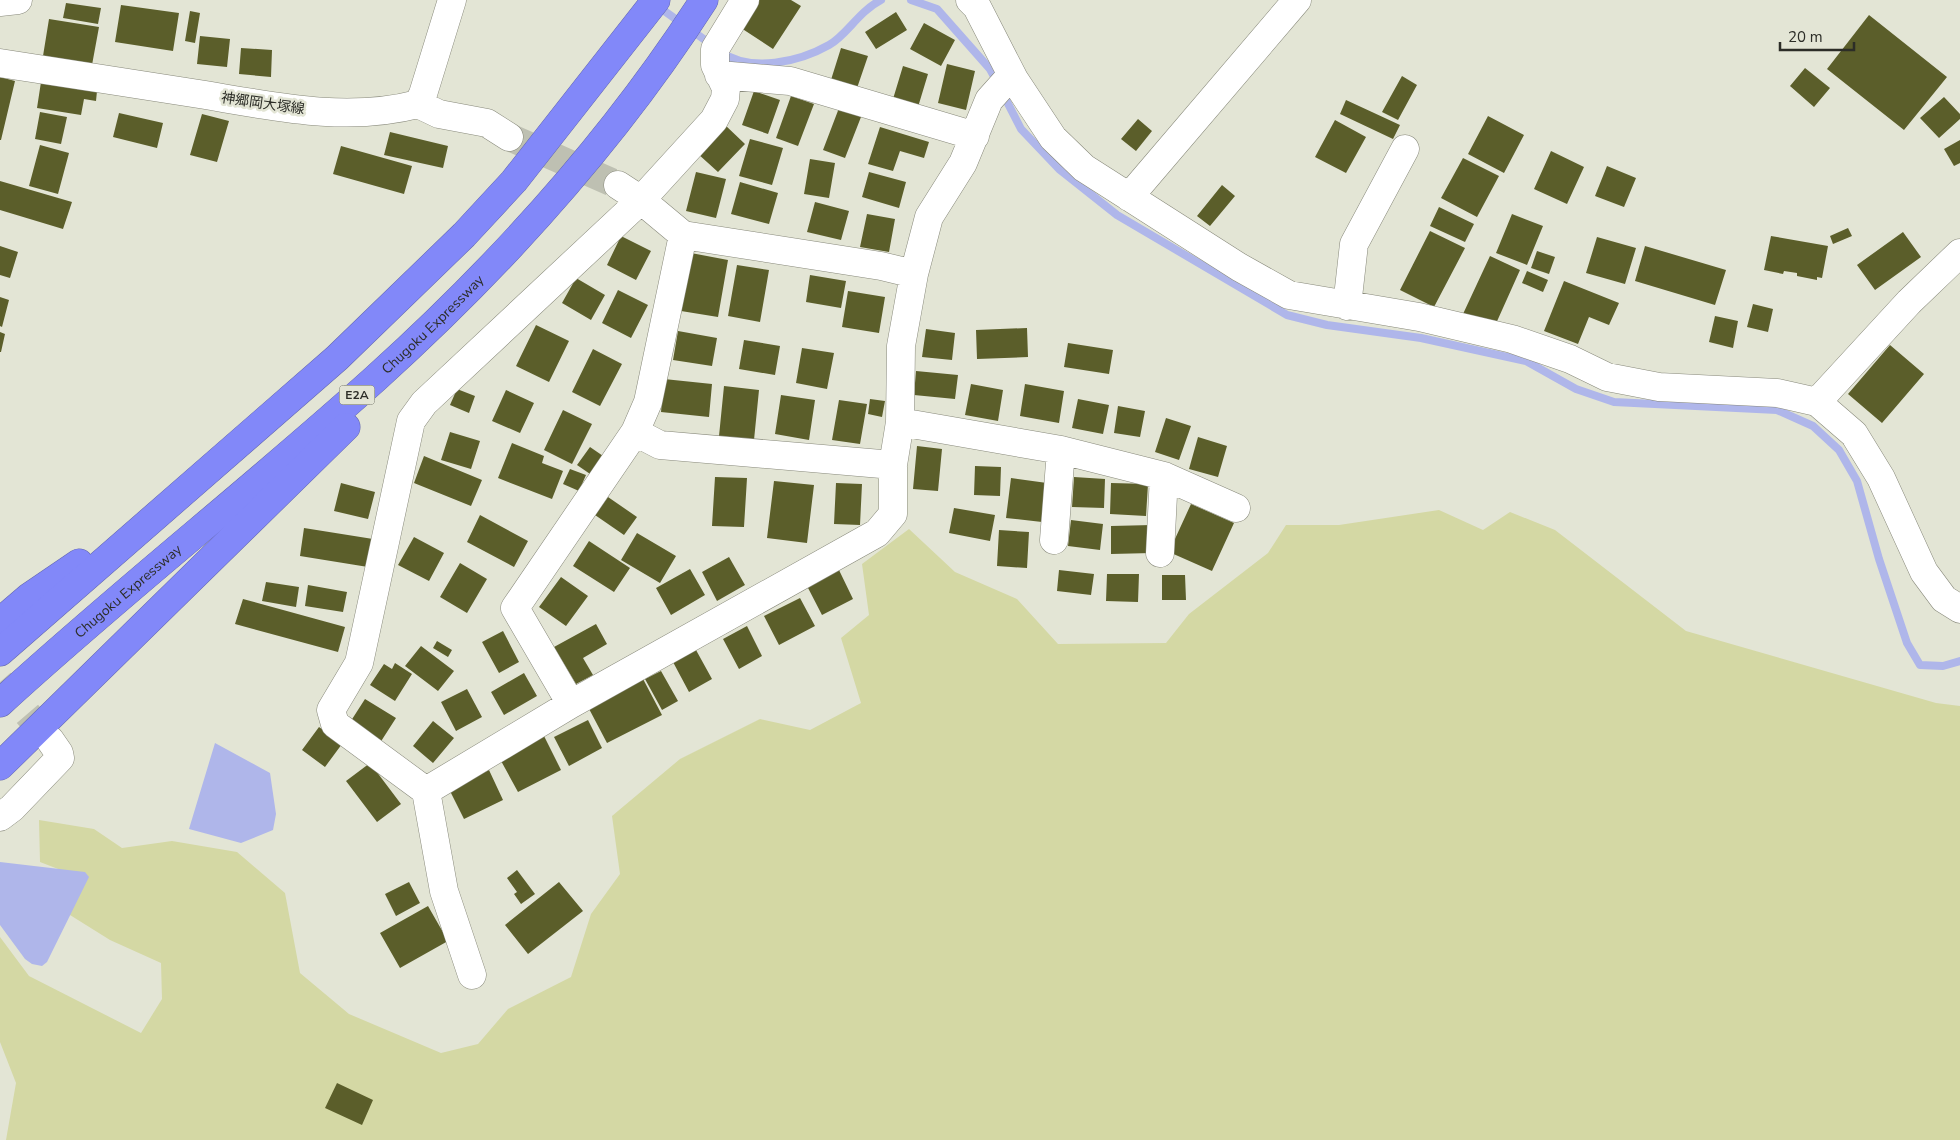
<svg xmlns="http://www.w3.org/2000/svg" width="1960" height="1140" viewBox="0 0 1960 1140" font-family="'Nunito Sans','Noto Sans JP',sans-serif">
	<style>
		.green { fill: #d4d8a4 }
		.water { fill: #afb6ea }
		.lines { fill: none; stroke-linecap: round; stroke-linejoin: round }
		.stream { stroke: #afb6ea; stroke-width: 8 }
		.building { fill: #5b5e2a }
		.minor-tunnel { stroke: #bec0b2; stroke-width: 28; stroke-dasharray: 28 14; stroke-linecap: butt }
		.minor-casing { stroke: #88897b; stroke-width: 29 }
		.highway-casing { stroke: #6468b0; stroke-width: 29 }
		.minor { stroke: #fff; stroke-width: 28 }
		.highway { stroke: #8288f9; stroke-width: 28 }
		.labels { text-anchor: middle; stroke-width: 5; stroke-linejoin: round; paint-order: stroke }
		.shield { fill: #e3e5d5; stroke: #63645b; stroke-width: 1 }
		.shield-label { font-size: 12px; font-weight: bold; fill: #2c2d27 }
		.street-label { font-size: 14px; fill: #2c2d27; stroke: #e3e5d5 }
	</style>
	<rect width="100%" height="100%" fill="#e3e5d5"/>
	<!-- green -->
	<path class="green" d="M 1439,510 L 1483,530 L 1510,512 L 1555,530 L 1686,631 L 1936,703 L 1960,706 L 1960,1140 L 6,1140 L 16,1083 L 0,1042 L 0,937 L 29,976 L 141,1033 L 162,999 L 161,963 L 110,940 L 70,915 L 66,872 L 40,862 L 39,820 L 94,829 L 122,848 L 172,841 L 237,852 L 285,893 L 300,973 L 349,1014 L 441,1053 L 478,1044 L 508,1009 L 571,977 L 591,914 L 620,874 L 612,816 L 680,759 L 760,719 L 810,730 L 861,703 L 841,638 L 869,615 L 862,564 L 909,529 L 955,572 L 1017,599 L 1058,644 L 1166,643 L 1189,614 L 1268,553 L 1286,525 L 1339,525 Z"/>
	<!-- water -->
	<path class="water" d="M 215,743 L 270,773 L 276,814 L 273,830 L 241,843 L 189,829 Z
		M 0,862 L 85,872 L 89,877 L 47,962 L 42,966 L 32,964 L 25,959 L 0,925 Z"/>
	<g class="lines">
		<!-- stream -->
		<path class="stream" d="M 911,0 L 937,9 L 990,69 L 997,82
			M 656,5 L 712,45
			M 721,52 C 751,73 799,62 829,45 C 847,35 858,12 881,0
			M 1002,92 L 1021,129 L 1059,169 L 1117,215 L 1287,315 L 1327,325 L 1421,338 L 1526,361 L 1576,389 L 1614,402 L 1777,410 L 1813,426 L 1839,450 L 1857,481 L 1879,559 L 1907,643 L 1920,665 L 1943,666 L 1960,661"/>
	</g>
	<!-- building -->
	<path class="building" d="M 759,0 L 791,0 L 801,6 L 773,49 L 741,28 Z
		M 66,3 L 101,8 L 98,24 L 63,18 Z
		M 121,5 L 179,13 L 173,51 L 115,42 Z
		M 190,11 L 200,13 L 195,43 L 185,41 Z
		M 896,12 L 907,30 L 876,49 L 865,32 Z
		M 1869,15 L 1947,77 L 1904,130 L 1827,69 Z
		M 49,19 L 99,27 L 92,65 L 43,56 Z
		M 924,23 L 955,40 L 941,66 L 910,49 Z
		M 200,36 L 230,39 L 227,67 L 197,64 Z
		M 241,48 L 272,50 L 271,77 L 239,74 Z
		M 841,48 L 868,56 L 856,91 L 830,83 Z
		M 947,64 L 975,71 L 966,110 L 938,103 Z
		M 903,66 L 928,74 L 918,107 L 893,99 Z
		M 1805,68 L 1830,88 L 1814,107 L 1790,86 Z
		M 1402,76 L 1417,85 L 1398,120 L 1382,112 Z
		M 0,77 L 15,81 L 1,140 L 0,140 Z
		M 41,82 L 97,91 L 96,101 L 84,99 L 81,115 L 37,108 Z
		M 754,91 L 780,100 L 768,134 L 742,125 Z
		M 791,96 L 814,104 L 798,146 L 776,138 Z
		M 1944,97 L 1960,114 L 1960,119 L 1939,138 L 1920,118 Z
		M 1346,100 L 1400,125 L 1393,139 L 1340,114 Z
		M 839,108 L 861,117 L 845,158 L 823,150 Z
		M 40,112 L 67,117 L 61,144 L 35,139 Z
		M 119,113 L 163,123 L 157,148 L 113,137 Z
		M 202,114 L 229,121 L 217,162 L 190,155 Z
		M 1488,116 L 1524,135 L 1504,173 L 1468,154 Z
		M 1138,119 L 1152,131 L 1136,151 L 1121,139 Z
		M 1335,120 L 1366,137 L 1346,173 L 1315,157 Z
		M 724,124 L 745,144 L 718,172 L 697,153 Z
		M 880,127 L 929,142 L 924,158 L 900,151 L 893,171 L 868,164 Z
		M 390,132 L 448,146 L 443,168 L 384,155 Z
		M 750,139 L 783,148 L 772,185 L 739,176 Z
		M 1960,140 L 1960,163 L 1954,166 L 1944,149 Z
		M 40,145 L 69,153 L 58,194 L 29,186 Z
		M 341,146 L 412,166 L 404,194 L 333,174 Z
		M 1551,151 L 1584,167 L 1567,204 L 1534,189 Z
		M 1463,158 L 1499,176 L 1477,217 L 1441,198 Z
		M 810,159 L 835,163 L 829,198 L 804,194 Z
		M 1607,166 L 1636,178 L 1624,207 L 1595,196 Z
		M 696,172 L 726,179 L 716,218 L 686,211 Z
		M 869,172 L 906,182 L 899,208 L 862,197 Z
		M 0,181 L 72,202 L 63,229 L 0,210 Z
		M 740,182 L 778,193 L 769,224 L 731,214 Z
		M 1222,185 L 1235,196 L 1210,226 L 1197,216 Z
		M 815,202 L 849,211 L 841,240 L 807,232 Z
		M 1439,207 L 1474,224 L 1465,242 L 1430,226 Z
		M 867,214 L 895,219 L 889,252 L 860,247 Z
		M 1512,214 L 1543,226 L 1527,265 L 1496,253 Z
		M 1848,228 L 1852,236 L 1833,244 L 1830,236 Z
		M 1430,231 L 1465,248 L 1434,307 L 1400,290 Z
		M 1903,232 L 1921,257 L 1875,290 L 1857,265 Z
		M 621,236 L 651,251 L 636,280 L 607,265 Z
		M 1771,236 L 1828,246 L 1822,278 L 1817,277 L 1817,280 L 1797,276 L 1797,273 L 1784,271 L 1783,274 L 1764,270 Z
		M 1597,237 L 1636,248 L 1625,284 L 1586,273 Z
		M 0,246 L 18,252 L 10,278 L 0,275 Z
		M 1645,246 L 1726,270 L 1715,305 L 1635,281 Z
		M 1537,251 L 1555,257 L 1549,274 L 1531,268 Z
		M 691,253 L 728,260 L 718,317 L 681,311 Z
		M 1490,256 L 1520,270 L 1494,328 L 1463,314 Z
		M 737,265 L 769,270 L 760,322 L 728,316 Z
		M 1527,271 L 1548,280 L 1543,292 L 1522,283 Z
		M 810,275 L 846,281 L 841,308 L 806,302 Z
		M 576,278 L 605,295 L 591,320 L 562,303 Z
		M 1564,281 L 1619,303 L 1609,325 L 1589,317 L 1578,344 L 1544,331 Z
		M 618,290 L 648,305 L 631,338 L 602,323 Z
		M 848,291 L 885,297 L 879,333 L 842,327 Z
		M 0,297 L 9,300 L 2,327 L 0,326 Z
		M 1753,304 L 1773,309 L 1768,332 L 1747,327 Z
		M 1715,316 L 1738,321 L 1733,348 L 1709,342 Z
		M 536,325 L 569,341 L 549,382 L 516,366 Z
		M 1027,328 L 1028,357 L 977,359 L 976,330 Z
		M 926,329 L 955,333 L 952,360 L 922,357 Z
		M 678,331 L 717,338 L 712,366 L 673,360 Z
		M 0,332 L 5,334 L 1,352 L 0,352 Z
		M 744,340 L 780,346 L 775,375 L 739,369 Z
		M 1068,343 L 1113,350 L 1109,374 L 1064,367 Z
		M 1890,345 L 1924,374 L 1882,423 L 1848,394 Z
		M 802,348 L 834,353 L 827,389 L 796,383 Z
		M 593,349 L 622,364 L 600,406 L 572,392 Z
		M 916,371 L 958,375 L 955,399 L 914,395 Z
		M 664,379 L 712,384 L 709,417 L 661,412 Z
		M 971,384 L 1003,390 L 998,421 L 965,415 Z
		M 1025,384 L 1064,391 L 1059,423 L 1020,416 Z
		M 724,386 L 759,390 L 754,440 L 719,436 Z
		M 457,389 L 475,396 L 469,413 L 450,405 Z
		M 506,390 L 534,403 L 520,433 L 492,421 Z
		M 781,395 L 815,400 L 809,440 L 775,434 Z
		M 870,399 L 885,401 L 882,417 L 868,414 Z
		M 1078,399 L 1109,405 L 1103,434 L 1072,428 Z
		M 839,400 L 867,404 L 860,444 L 832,440 Z
		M 1118,406 L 1145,411 L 1140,437 L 1114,433 Z
		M 563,410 L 592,424 L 572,464 L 544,450 Z
		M 1166,418 L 1191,426 L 1179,460 L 1155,452 Z
		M 450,432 L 480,441 L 471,469 L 441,460 Z
		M 1198,437 L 1227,446 L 1218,477 L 1189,469 Z
		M 512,443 L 544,456 L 542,463 L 563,471 L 552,499 L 498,478 Z
		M 917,446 L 942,449 L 938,491 L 913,489 Z
		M 590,447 L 606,458 L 593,476 L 577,465 Z
		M 424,456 L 482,480 L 471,506 L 414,483 Z
		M 975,466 L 1001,467 L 1000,496 L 974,495 Z
		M 570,469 L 586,475 L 579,491 L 563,484 Z
		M 715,477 L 747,478 L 744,527 L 712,526 Z
		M 1074,477 L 1105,479 L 1104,508 L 1072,507 Z
		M 1011,478 L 1047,483 L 1042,522 L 1006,518 Z
		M 774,481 L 814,485 L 807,543 L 767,538 Z
		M 341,483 L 375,492 L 368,519 L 334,511 Z
		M 836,483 L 862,484 L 860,525 L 834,524 Z
		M 1111,483 L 1148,484 L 1146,516 L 1110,514 Z
		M 608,497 L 637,517 L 624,535 L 595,515 Z
		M 1191,504 L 1234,523 L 1212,571 L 1169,552 Z
		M 954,508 L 995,515 L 990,541 L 949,533 Z
		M 480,515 L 528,541 L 514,567 L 467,542 Z
		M 1071,520 L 1103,524 L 1100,550 L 1068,546 Z
		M 1152,525 L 1152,553 L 1111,554 L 1111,526 Z
		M 304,528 L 373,539 L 368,567 L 300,556 Z
		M 999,530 L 1029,532 L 1027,568 L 997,566 Z
		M 637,533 L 676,556 L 660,583 L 621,560 Z
		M 414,537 L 444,553 L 429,581 L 398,565 Z
		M 589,541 L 630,568 L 614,592 L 573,566 Z
		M 729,557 L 745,585 L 717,601 L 702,572 Z
		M 460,563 L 487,579 L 467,613 L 440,597 Z
		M 838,568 L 853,599 L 822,615 L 806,584 Z
		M 690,569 L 705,595 L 671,615 L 656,588 Z
		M 1059,570 L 1094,574 L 1091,595 L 1057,591 Z
		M 1107,574 L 1139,574 L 1138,602 L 1106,601 Z
		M 1162,575 L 1185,575 L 1186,600 L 1162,600 Z
		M 561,577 L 588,596 L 566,626 L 539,607 Z
		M 266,582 L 299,587 L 296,607 L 262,601 Z
		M 308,585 L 347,592 L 343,612 L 305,606 Z
		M 800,598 L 815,626 L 779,645 L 764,616 Z
		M 243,599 L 345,627 L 338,652 L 235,624 Z
		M 596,624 L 607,644 L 583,658 L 593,675 L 576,684 L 554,647 Z
		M 747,626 L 762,656 L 739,669 L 723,639 Z
		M 503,631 L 519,662 L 499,673 L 482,642 Z
		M 437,641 L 452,650 L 448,657 L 433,648 Z
		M 421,646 L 454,671 L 438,691 L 405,666 Z
		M 696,650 L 712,679 L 689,692 L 673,662 Z
		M 395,663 L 412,674 L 395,701 L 370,685 L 384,664 L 392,669 Z
		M 661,671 L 678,701 L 662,710 L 645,679 Z
		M 524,673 L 537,696 L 504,715 L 491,692 Z
		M 642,677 L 662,715 L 607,743 L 587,705 Z
		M 467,689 L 482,717 L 456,731 L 441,702 Z
		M 365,699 L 396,718 L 378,746 L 347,727 Z
		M 588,720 L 602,748 L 569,766 L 554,737 Z
		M 433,721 L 454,738 L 433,763 L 413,746 Z
		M 319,727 L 342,744 L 325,767 L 302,750 Z
		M 544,736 L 561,770 L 518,792 L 500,759 Z
		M 370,763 L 401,804 L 377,822 L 346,781 Z
		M 489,770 L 503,800 L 464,819 L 449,789 Z
		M 517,870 L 535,894 L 521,904 L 514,894 L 517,892 L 507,878 Z
		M 409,882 L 420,903 L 396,916 L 385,894 Z
		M 559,882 L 583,911 L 528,954 L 505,925 Z
		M 428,906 L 448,941 L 400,968 L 380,933 Z
		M 337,1083 L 373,1100 L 362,1125 L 325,1108 Z"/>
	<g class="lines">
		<!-- minor-tunnel -->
		<path class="minor-tunnel" d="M 509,137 L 618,185
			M 0,682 L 50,740"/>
		<!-- minor casing -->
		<g class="minor-casing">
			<path id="minor" d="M 970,0 L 977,7 L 1014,79 L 1053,138 L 1084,168 L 1239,267 L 1289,295 L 1419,317 L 1512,339 L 1570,359 L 1607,377 L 1659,387 L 1777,393 L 1817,402 L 1854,434 L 1881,478 L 1924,572 L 1944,599 L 1960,609
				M 0,2 L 18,0
				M 0,63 C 66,73 133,84 199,94 C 272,106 346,123 418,104 L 423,94 L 452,0
				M 719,75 L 790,81 L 975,136
				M 418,104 L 439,114 L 487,123 L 509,137
				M 1129,197 L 1297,0
				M 683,235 L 881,266 L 914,274
				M 1347,306 L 1354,244 L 1405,149
				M 1817,402 L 1909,302 L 1960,253
				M 900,422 L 1061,450 L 1164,476 L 1236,508
				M 635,432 L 660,445 L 893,465 L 900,422 L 901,346 L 914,274 L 929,217 L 963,163 L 989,100 L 1006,81 L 1014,79
				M 1054,540 L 1061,450
				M 1160,553 L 1164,476
				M 571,704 L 515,608 L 635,432 L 648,402 L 683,235 L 641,200 L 618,185
				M 426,791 L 571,704 L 877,533 L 893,514 L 893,465
				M 0,817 L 12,808 L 60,758 L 59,753 L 50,740
				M 472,975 L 444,891 L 426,791 L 335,724 L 331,710 L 359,663 L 411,421 L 424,403 L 641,200 L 714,120 L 725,99 L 726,88 L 715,65 L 715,49 L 745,0"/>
		</g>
		<!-- highway casing -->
		<g class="highway-casing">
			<g id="highway">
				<path d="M 0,622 L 29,597 L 79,563"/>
				<path d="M 0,652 L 337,358 L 464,235 L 514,181 L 656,0"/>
				<path id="s1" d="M 0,703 C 122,591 253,489 376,378 C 500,266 614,140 704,0"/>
				<path d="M 0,766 L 346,427"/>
			</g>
		</g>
		<!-- minor -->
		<use href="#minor" class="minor"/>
		<!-- highway -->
		<use href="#highway" class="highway"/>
	</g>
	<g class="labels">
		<!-- shield labels -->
		<rect class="shield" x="339.5" y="385.5" width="35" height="19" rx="4"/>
		<g class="shield-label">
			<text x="357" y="399">E2A</text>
		</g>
		<!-- street labels -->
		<g class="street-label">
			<text transform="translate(263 103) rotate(8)" y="5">神郷岡大塚線</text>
			<text dy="5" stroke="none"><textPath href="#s1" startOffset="575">Chugoku Expressway</textPath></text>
			<text dy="5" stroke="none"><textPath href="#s1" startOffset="170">Chugoku Expressway</textPath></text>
		</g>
	</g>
	<!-- scale -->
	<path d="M1780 42v8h74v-8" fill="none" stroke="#2c2d27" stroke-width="2.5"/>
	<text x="1788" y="42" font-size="15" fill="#2c2d27" stroke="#e3e5d5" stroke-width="4" paint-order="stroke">20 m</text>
</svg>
